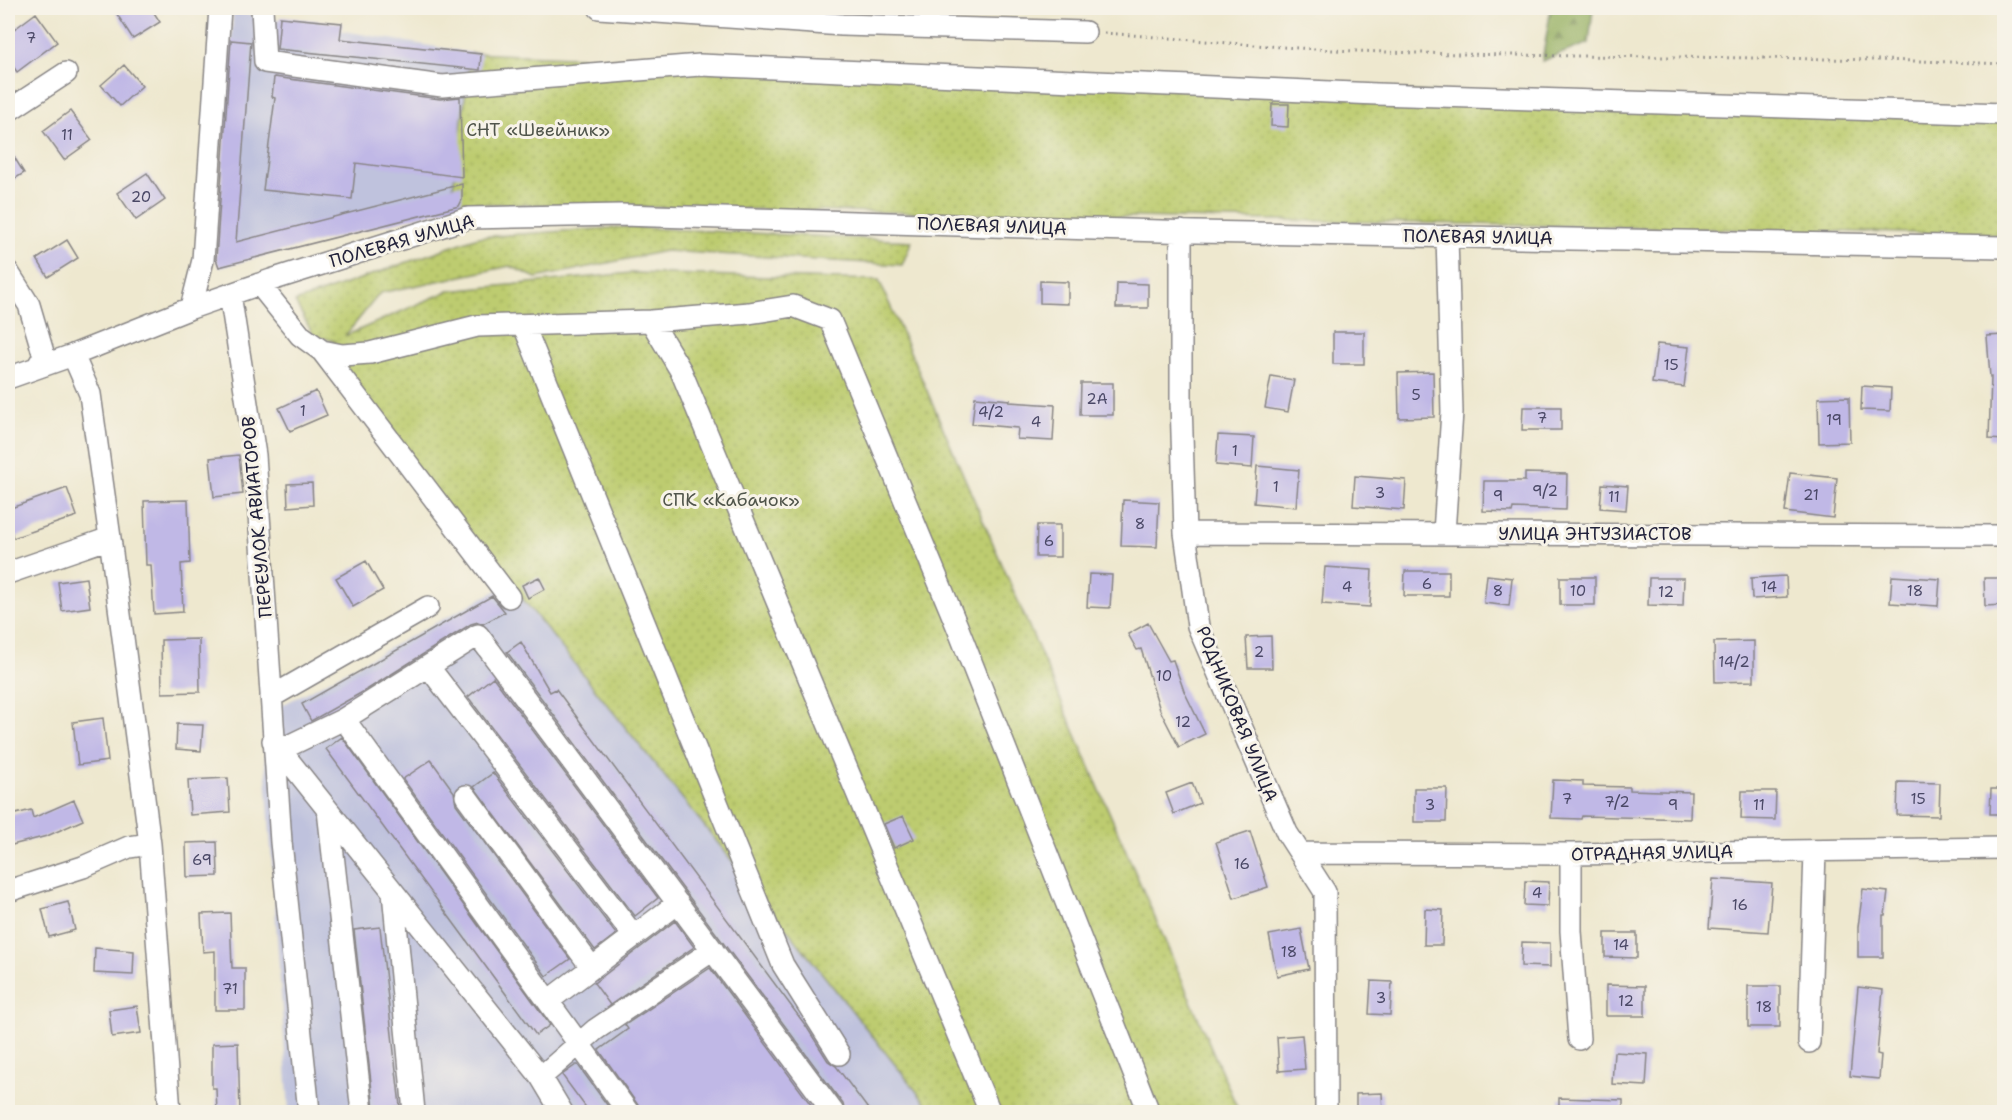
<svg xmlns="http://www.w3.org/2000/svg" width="2012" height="1120" viewBox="0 0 2012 1120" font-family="'Shantell Sans',sans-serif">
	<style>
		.industrial { fill: #bfc2dd }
		.green { fill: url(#green-dots); stroke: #707755; stroke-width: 1.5 }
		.forest { fill: url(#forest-firs); stroke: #5c694e; stroke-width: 1.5 }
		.building { fill: #c0b8e6 }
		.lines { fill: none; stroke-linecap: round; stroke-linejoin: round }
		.minor-casing { stroke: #888585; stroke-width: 24 }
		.path { stroke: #888585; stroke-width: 3; stroke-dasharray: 1.5 4.5; stroke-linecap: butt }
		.minor { stroke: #fff; stroke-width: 21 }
		.labels { text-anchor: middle; stroke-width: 6; stroke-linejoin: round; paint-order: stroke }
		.number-label { font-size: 15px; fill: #4a4866 }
		.park-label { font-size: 18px; fill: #50554b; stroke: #f7f3e8 }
		.street-label { font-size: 18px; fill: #22223b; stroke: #f7f3e8 }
	</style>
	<defs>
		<pattern id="green-dots" width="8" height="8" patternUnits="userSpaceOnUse" patternTransform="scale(1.5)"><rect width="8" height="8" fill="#bdcc6f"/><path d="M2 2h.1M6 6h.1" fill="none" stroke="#a2af61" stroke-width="1.8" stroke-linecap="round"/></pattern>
		<pattern id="forest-firs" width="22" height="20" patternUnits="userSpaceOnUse" patternTransform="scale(1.5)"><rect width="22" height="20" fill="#96b062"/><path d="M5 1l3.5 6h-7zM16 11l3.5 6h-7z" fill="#7a8f52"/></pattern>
	</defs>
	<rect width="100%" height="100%" fill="#f7f3e8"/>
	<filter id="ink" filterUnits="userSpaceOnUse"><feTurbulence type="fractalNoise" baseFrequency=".0167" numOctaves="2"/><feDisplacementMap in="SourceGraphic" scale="12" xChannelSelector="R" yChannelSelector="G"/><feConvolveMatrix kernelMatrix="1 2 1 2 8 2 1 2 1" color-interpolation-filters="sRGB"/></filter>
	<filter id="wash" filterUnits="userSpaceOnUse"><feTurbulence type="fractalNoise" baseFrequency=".008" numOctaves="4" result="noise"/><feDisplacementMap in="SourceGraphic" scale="24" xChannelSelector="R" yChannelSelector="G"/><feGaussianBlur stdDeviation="1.35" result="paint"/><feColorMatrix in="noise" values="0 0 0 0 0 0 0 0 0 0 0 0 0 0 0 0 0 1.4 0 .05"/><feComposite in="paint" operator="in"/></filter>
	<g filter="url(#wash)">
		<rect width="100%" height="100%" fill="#eee8cf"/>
		<!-- industrial -->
		<path class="industrial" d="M 233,12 L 471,53 L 451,203 L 220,268 Z
			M 510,583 L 933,1112 L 289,1112 L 262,716 Z"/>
		<!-- green -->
		<path class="green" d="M 471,53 L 2004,116 L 2004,235 L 451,203 Z
			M 626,227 L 912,241 L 902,265 L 665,251 L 536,278 L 510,266 L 380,293 L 345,336 L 448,291 L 631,273 L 879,280 L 1239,1112 L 933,1112 L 510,583 L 312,352 L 335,341 L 314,336 L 295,302 L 478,237 Z"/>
		<!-- forest -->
		<path class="forest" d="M 1551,8 L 1593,8 L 1589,43 L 1542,61 Z"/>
		<g id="blocks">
			<!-- building -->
			<path class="building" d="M 113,8 L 151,8 L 160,22 L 133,39 Z
				M 36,13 L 57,42 L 17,72 L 8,59 L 8,34 Z
				M 280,17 L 342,23 L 340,39 L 481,54 L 480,70 L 277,49 Z
				M 231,40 L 251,42 L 236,242 L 462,184 L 462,200 L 459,206 L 219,267 L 216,259 Z
				M 124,65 L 142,86 L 120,106 L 101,85 Z
				M 274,77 L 440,99 L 460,97 L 462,177 L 356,163 L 352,199 L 263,190 L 275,98 L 272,97 Z
				M 1272,104 L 1289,104 L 1288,127 L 1271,126 Z
				M 70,111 L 92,140 L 64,160 L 43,131 Z
				M 8,147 L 24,173 L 8,183 Z
				M 147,173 L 165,200 L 136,220 L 117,193 Z
				M 67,240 L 78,258 L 48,277 L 37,259 Z
				M 1040,281 L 1068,282 L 1068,304 L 1040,303 Z
				M 1117,283 L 1148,284 L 1148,308 L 1116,308 Z
				M 1333,332 L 1364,332 L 1364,364 L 1333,364 Z
				M 2004,335 L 2004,440 L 1989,439 L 1991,377 L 1990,377 L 1987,336 Z
				M 1657,344 L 1689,347 L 1684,387 L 1652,383 Z
				M 1433,372 L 1434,417 L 1399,418 L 1398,373 Z
				M 1271,376 L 1294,380 L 1288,412 L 1265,408 Z
				M 1081,383 L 1113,383 L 1113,415 L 1080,415 Z
				M 1862,386 L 1891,388 L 1890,411 L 1861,410 Z
				M 316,391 L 327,415 L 290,431 L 279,408 Z
				M 975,397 L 1010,400 L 1009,402 L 1055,405 L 1053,441 L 1017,439 L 1018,428 L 972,424 Z
				M 1849,397 L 1850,442 L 1819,443 L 1818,398 Z
				M 1523,407 L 1561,407 L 1561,430 L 1522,430 Z
				M 1218,435 L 1254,437 L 1252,468 L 1216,465 Z
				M 239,455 L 243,494 L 214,497 L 210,458 Z
				M 1257,466 L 1299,470 L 1296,507 L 1254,503 Z
				M 1525,473 L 1567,474 L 1566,510 L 1513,508 L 1512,512 L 1483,511 L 1484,481 L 1525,481 Z
				M 1790,473 L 1837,478 L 1833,518 L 1785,512 Z
				M 1355,476 L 1406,480 L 1404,510 L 1353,506 Z
				M 312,483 L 313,505 L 288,507 L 287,484 Z
				M 1602,484 L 1628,486 L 1626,510 L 1600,508 Z
				M 67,488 L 77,516 L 13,538 L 8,521 L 8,509 Z
				M 188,500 L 190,563 L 181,564 L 183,612 L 154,614 L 151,565 L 146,565 L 144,501 Z
				M 1123,500 L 1159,502 L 1157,547 L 1121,546 Z
				M 1037,525 L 1060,525 L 1060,557 L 1036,557 Z
				M 366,561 L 383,590 L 353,607 L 336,578 Z
				M 1325,567 L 1372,570 L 1370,607 L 1322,604 Z
				M 1405,571 L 1449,571 L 1449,596 L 1404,596 Z
				M 1089,574 L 1112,575 L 1110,608 L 1087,607 Z
				M 1487,575 L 1512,578 L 1509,606 L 1484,603 Z
				M 1786,576 L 1787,597 L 1752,599 L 1751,578 Z
				M 1892,576 L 1940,579 L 1938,606 L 1890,603 Z
				M 539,577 L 545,589 L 528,598 L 522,585 Z
				M 1560,577 L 1595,577 L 1595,605 L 1560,605 Z
				M 86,578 L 90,607 L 62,611 L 58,582 Z
				M 1649,578 L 1684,578 L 1683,606 L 1648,605 Z
				M 1984,578 L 2004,578 L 2004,605 L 1985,606 Z
				M 492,596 L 505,612 L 483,624 L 478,622 L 471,624 L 368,689 L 311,721 L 302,704 Z
				M 1148,623 L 1169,661 L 1173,660 L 1184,691 L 1205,734 L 1179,747 L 1160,710 L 1141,649 L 1137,650 L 1128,634 Z
				M 1271,636 L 1272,668 L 1248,668 L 1246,637 Z
				M 199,639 L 200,692 L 162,693 L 161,640 Z
				M 1754,641 L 1754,681 L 1715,682 L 1714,642 Z
				M 521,642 L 550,692 L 556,689 L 806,1026 L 828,1061 L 836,1066 L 871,1113 L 845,1113 L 843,1104 L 507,652 Z
				M 493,677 L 658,898 L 635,916 L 468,697 Z
				M 103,718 L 108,761 L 78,765 L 73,722 Z
				M 177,724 L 203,725 L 201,751 L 176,749 Z
				M 342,737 L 550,1025 L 536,1035 L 326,749 Z
				M 431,760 L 454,792 L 456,804 L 570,959 L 546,976 L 403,779 Z
				M 493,773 L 616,934 L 595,950 L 474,787 Z
				M 228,778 L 230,812 L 190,815 L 188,780 Z
				M 1553,780 L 1583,781 L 1583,786 L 1630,787 L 1630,790 L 1691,792 L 1690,819 L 1582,816 L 1581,819 L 1551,818 Z
				M 1898,782 L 1940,783 L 1939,816 L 1897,815 Z
				M 1192,783 L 1200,803 L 1174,814 L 1166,793 Z
				M 1414,788 L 1447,788 L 1446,822 L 1414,822 Z
				M 1991,789 L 2004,789 L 2004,814 L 1990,814 Z
				M 1742,791 L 1776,791 L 1775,820 L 1741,819 Z
				M 74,800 L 83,820 L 47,836 L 8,846 L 8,816 L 31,810 L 33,818 Z
				M 903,816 L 914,839 L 894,848 L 884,824 Z
				M 1250,831 L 1268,887 L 1234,898 L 1216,842 Z
				M 217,842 L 218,876 L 187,877 L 186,843 Z
				M 1713,879 L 1772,883 L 1768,932 L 1709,928 Z
				M 1525,881 L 1549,882 L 1548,906 L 1524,905 Z
				M 1863,889 L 1888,892 L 1885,915 L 1883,915 L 1883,957 L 1858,957 L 1858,927 Z
				M 68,902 L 75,930 L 49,937 L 42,909 Z
				M 1425,909 L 1443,910 L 1442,945 L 1424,945 Z
				M 230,913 L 232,968 L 245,968 L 245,1010 L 215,1010 L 215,951 L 203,952 L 201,914 Z
				M 675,921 L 694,947 L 610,1005 L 594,983 Z
				M 380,927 L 400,1106 L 374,1109 L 354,930 Z
				M 1301,929 L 1309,969 L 1277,976 L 1269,935 Z
				M 1605,933 L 1637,933 L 1637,958 L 1605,957 Z
				M 1522,942 L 1550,943 L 1550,967 L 1521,966 Z
				M 95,948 L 134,951 L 133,975 L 94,973 Z
				M 710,968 L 817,1113 L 640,1113 L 638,1105 L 599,1050 L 628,1029 L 625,1025 Z
				M 1371,981 L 1392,982 L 1390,1015 L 1369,1014 Z
				M 1606,985 L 1645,986 L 1645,1016 L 1606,1016 Z
				M 1748,986 L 1780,986 L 1780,1027 L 1748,1027 Z
				M 1858,987 L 1883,990 L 1877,1054 L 1881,1055 L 1879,1079 L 1850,1076 Z
				M 137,1006 L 141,1033 L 112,1037 L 109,1010 Z
				M 1302,1035 L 1305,1069 L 1279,1071 L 1277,1037 Z
				M 238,1043 L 240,1113 L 217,1113 L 216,1088 L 212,1088 L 212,1044 Z
				M 1614,1052 L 1648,1054 L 1646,1086 L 1612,1084 Z
				M 576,1065 L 578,1065 L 613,1113 L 590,1113 L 562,1075 Z
				M 1382,1093 L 1383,1113 L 1356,1113 L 1356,1094 Z
				M 1559,1098 L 1623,1100 L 1623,1113 L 1559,1113 Z"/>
		</g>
	</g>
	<g filter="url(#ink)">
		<use href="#blocks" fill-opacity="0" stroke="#888585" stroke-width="1.5"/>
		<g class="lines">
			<!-- minor casing -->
			<g class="minor-casing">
				<path id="minor" d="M 262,8 L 265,62 L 442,86 L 700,65 L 1377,94 L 2004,114
					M 599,8 L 842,25 L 1085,32
					M 8,111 L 66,73
					M 1181,231 L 1181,401 L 1185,533 L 1198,626 L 1287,833 L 1325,892 L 1326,1112
					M 8,272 L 29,305 L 44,356 L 38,366
					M 259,284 L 300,335 L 322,351 L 342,355 L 370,353 L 477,326 L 651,321 L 749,313 L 793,306 L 830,320 L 957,626 L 1149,1112
					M 230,294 L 255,455 L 281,842 L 309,1112
					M 191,308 L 203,260 L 220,8
					M 651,321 L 681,371 L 990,1112
					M 524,326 L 783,965 L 839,1054
					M 322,351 L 509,597
					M 8,378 L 73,355 L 191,308 L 271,280 L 468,218 L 622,215 L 1195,232 L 2004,247
					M 1185,533 L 2004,536
					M 1444,533 L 1452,412 L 1447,236
					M 8,573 L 110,538 L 90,394 L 73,355
					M 428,666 L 634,936
					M 271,697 L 428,607
					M 344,719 L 628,1112
					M 273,741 L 541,1077 L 562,1112
					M 280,750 L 344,719 L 478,635 L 833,1112
					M 466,796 L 592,968
					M 328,810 L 362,1112
					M 150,844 L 170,1112
					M 1300,853 L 1571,854 L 2004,848
					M 1571,854 L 1571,931 L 1579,1039
					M 8,891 L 83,867 L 129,847 L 150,844 L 110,538
					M 393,892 L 414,1112
					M 548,1001 L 678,903
					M 1809,1042 L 1815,851
					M 541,1077 L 595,1030 L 713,950"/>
			</g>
			<!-- path -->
			<path class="path" d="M 1104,33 C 1189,39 1273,48 1357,51 C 1573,59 1789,55 2004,64"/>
			<!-- minor -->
			<use href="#minor" class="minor"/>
		</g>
	</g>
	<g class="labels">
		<!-- number labels -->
		<g class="number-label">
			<text x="31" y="43">7</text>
			<text x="67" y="140">11</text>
			<text x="141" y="202">20</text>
			<text x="1671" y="370">15</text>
			<text x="1416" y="400">5</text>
			<text x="1097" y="404">2А</text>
			<text x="303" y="416">1</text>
			<text x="991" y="417">4/2</text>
			<text x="1542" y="423">7</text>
			<text x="1834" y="425">19</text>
			<text x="1036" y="427">4</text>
			<text x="1235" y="456">1</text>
			<text x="1276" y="492">1</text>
			<text x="1545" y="496">9/2</text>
			<text x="1380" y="498">3</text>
			<text x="1811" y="500">21</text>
			<text x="1498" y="501">9</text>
			<text x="1614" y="502">11</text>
			<text x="1140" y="529">8</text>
			<text x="1049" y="546">6</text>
			<text x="1427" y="589">6</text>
			<text x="1347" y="592">4</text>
			<text x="1769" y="592">14</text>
			<text x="1498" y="596">8</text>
			<text x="1578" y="596">10</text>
			<text x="1915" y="596">18</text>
			<text x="1666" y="597">12</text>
			<text x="1259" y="657">2</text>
			<text x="1734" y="667">14/2</text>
			<text x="1164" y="681">10</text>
			<text x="1183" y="727">12</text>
			<text x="1567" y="804">7</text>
			<text x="1918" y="804">15</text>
			<text x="1617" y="807">7/2</text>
			<text x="1430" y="810">3</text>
			<text x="1673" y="810">9</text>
			<text x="1759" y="810">11</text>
			<text x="202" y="865">69</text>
			<text x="1242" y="869">16</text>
			<text x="1537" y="898">4</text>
			<text x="1740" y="910">16</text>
			<text x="1621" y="950">14</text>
			<text x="1289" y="957">18</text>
			<text x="230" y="994">71</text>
			<text x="1381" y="1003">3</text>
			<text x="1626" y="1006">12</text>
			<text x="1764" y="1012">18</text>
		</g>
		<!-- park labels -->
		<g class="park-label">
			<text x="538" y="136">СНТ «Швейник»</text>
			<text x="731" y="506">СПК «Кабачок»</text>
		</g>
		<!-- street labels -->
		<g class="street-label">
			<text transform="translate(992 226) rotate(2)" y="6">ПОЛЕВАЯ УЛИЦА</text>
			<text transform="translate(1478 237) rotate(1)" y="6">ПОЛЕВАЯ УЛИЦА</text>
			<text transform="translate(402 241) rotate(-16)" y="6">ПОЛЕВАЯ УЛИЦА</text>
			<text transform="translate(257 517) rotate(-95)" y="6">ПЕРЕУЛОК АВИАТОРОВ</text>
			<text x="1595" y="540">УЛИЦА ЭНТУЗИАСТОВ</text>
			<text transform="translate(1237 714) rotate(68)" y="6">РОДНИКОВАЯ УЛИЦА</text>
			<text transform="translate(1652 853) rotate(-1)" y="6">ОТРАДНАЯ УЛИЦА</text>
		</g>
	</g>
	<!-- margin -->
	<rect width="2012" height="1120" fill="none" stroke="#f7f3e8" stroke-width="30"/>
</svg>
